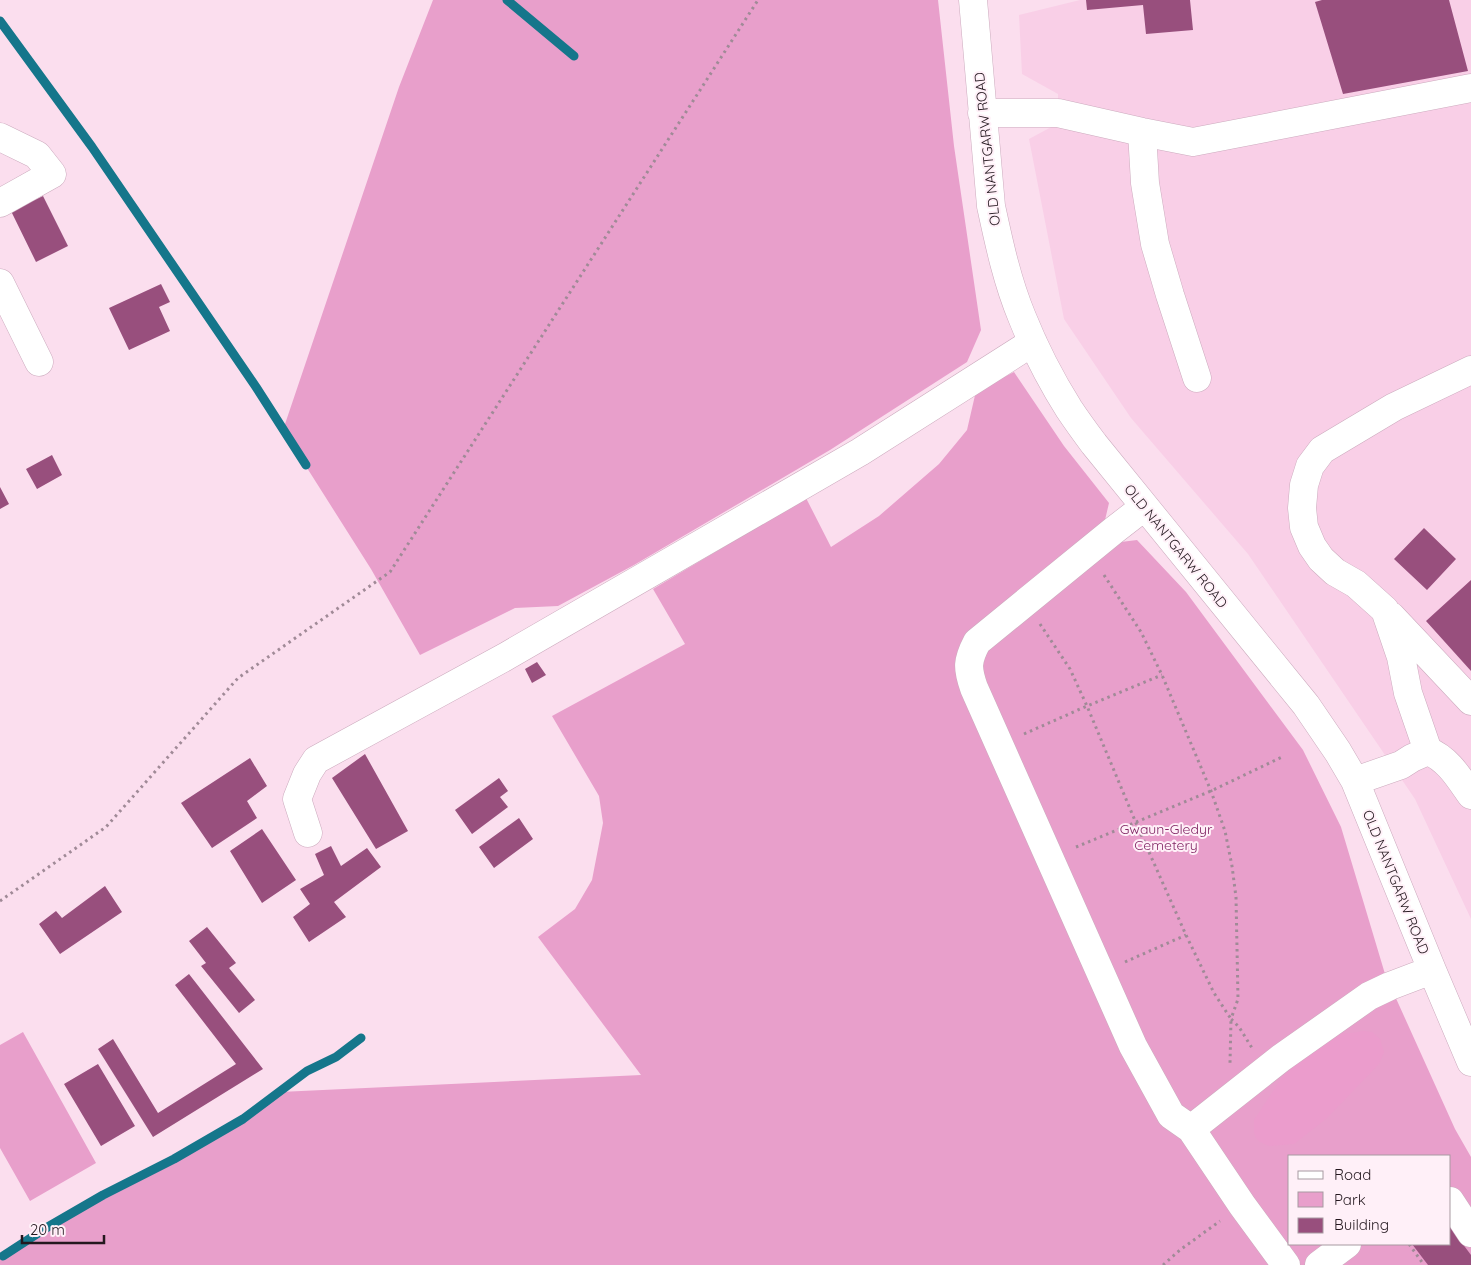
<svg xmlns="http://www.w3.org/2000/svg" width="1471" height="1265" viewBox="0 0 1471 1265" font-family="Quicksand,sans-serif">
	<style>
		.built { fill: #f9cfe7 }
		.green { fill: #e89fcb; fill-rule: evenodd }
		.forest { fill: #eb9ccc }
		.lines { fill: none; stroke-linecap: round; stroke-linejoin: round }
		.stream { stroke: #15768b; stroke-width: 9 }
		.building { fill: #984f7d }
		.minor-casing { stroke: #ccabbe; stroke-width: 29 }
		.path { stroke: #a08a97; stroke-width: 3; stroke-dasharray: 2.5 4; stroke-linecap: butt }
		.minor { stroke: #fff; stroke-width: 28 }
		.labels { text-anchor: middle; stroke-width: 4; stroke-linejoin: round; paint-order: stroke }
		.street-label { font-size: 14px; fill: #24181f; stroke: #fff0f8 }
		.park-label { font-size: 14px; fill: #822765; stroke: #fff0f8 }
	</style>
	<rect width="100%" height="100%" fill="#fbdeee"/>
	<!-- built -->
	<path class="built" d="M 1080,0 L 1471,0 L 1471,919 L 1415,799 L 1248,554 L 1131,418 L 1064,319 L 1029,139 L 1055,125 L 1058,113 L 1058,94 L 1022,74 L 1019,15 Z"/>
	<!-- green -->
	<path class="green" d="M 433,0 L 938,0 L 954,146 L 981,330 L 967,362 L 830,450 L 634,565 L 558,606 L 515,608 L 420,655 L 371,569 L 283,430 L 399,87 Z
		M 1014,372 L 1064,446 L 1109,503 L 1105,520 L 1121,542 L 1137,540 L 1186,592 L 1303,750 L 1341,827 L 1385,974 L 1455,1129 L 1471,1157 L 1471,1265 L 0,1265 L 0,1257 L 46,1228 L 103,1195 L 174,1159 L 243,1119 L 280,1092 L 641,1075 L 538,937 L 575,909 L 592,880 L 603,823 L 599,796 L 552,716 L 685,644 L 653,589 L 806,498 L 831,547 L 879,516 L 939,464 L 967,430 L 976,391 ZM 1290,1156 L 1450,1156 L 1450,1244 L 1290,1244 Z
		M 23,1032 L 96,1163 L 30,1201 L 0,1148 L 0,1045 Z"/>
	<!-- forest -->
	<path class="forest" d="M 1362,1031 L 1372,1032 L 1380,1039 L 1384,1052 L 1379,1064 L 1327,1118 L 1294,1144 L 1269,1146 L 1260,1142 L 1256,1138 L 1254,1132 L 1254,1120 L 1287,1070 L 1338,1032 C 1347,1035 1353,1033 1362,1031 Z"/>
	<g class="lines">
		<!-- stream -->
		<path class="stream" d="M 507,0 L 574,56
			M 0,21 L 92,147 L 256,387 L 306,465
			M 3,1256 L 46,1228 L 103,1195 L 174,1159 L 243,1119 L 307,1071 L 336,1057 L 361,1038"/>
	</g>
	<!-- building -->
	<path class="building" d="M 1086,0 L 1190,0 L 1193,30 L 1146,34 L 1143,5 L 1087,10 Z
		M 1322,0 L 1449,0 L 1468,71 L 1343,94 L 1315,2 Z
		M 43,196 L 68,246 L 36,262 L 11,211 Z
		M 161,284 L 170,302 L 159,307 L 170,331 L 129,350 L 109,308 Z
		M 52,455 L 62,475 L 37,489 L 26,469 Z
		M 0,487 L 9,504 L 0,509 Z
		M 1424,528 L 1456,559 L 1427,590 L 1394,559 Z
		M 1471,580 L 1471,671 L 1426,621 Z
		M 537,662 L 546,675 L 532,683 L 525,669 Z
		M 365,754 L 408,831 L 376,849 L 332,778 Z
		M 250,758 L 267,786 L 247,801 L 257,818 L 212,848 L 181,803 Z
		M 499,778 L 508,791 L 500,797 L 508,807 L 472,834 L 455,810 Z
		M 519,818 L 533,839 L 494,868 L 479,847 Z
		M 262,829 L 296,880 L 262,903 L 230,851 Z
		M 331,846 L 341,866 L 367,848 L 381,867 L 334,902 L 346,917 L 309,942 L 293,917 L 310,904 L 300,889 L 324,875 L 315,854 Z
		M 105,886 L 122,912 L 60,954 L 39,924 L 56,911 L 62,918 Z
		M 207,927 L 236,963 L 229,968 L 255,1000 L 239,1013 L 201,966 L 206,963 L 189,941 Z
		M 189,974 L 263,1069 L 153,1137 L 98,1049 L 113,1039 L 158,1113 L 236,1064 L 175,985 Z
		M 98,1064 L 135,1126 L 101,1146 L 64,1084 Z
		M 1450,1227 L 1471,1255 L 1471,1265 L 1428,1265 L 1412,1244 L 1450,1244 Z"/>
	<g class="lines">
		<!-- minor casing -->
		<g class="minor-casing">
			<path id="minor" d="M 973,0 L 991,206 C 999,243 1007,281 1022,317 C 1034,347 1052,382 1069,409 C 1077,421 1085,432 1094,444 L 1306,705 L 1338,752 L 1355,781 L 1432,970 L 1471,1062
				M 982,113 L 1058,113 L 1142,132 L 1193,142 L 1471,88
				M 1142,132 L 1145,183 L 1155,244 L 1170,295 L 1197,378
				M 0,137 L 37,155 L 52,174 L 0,203
				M 0,283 L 39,362
				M 1144,507 L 1113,531 L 977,642 C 967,661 967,668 974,688 L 1133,1046 L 1171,1115 L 1191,1129 L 1242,1205 L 1286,1265
				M 1391,616 L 1471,701
				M 1428,751 C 1448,759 1459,778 1471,795
				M 1355,781 L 1401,765 L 1412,758 L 1428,751 L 1408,693 L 1401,657 L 1385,610 L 1356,584 L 1335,572 L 1321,559 L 1312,546 L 1304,527 L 1302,508 L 1304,485 L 1310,466 L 1322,450 L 1394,407 L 1471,370
				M 308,833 L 297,799 L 307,774 L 316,760 L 505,657 L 860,452 L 1033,342
				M 1191,1129 L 1281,1058 L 1369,996 L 1390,986 L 1432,970
				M 1450,1201 L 1471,1233
				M 1319,1265 L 1347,1244"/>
		</g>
		<!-- path -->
		<path class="path" d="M 1104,575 L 1141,632 L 1162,675 L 1211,791 L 1225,831 L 1232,866 L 1236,897 L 1238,999 L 1231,1019 L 1239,1027 L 1252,1048
			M 1040,624 L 1070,669 L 1087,706 L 1136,823 L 1186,935 L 1214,993 L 1231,1019 L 1230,1063
			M 1024,734 L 1087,706 L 1162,675
			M 1076,847 L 1211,791 L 1282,757
			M 0,901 L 106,827 L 238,678 L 390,572 L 758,0
			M 1125,962 L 1186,935
			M 1409,1244 L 1424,1265
			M 1163,1265 L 1180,1250 L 1220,1221"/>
		<!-- minor -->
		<use href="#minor" class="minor"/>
	</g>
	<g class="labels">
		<!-- street labels -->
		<g class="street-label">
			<text transform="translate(987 149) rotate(-96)" y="5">OLD NANTGARW ROAD</text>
			<text transform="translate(1176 546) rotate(51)" y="5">OLD NANTGARW ROAD</text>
			<text transform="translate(1396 882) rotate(68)" y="5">OLD NANTGARW ROAD</text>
		</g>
		<!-- park labels -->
		<g class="park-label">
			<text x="1166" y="834">Gwaun-Gledyr<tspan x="1166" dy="16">Cemetery</tspan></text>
		</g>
	</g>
	<!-- legend -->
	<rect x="1288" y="1155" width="162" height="90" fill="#fff0f8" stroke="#a79aa1"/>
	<rect x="1298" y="1171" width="25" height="8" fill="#ffffff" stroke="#a79aa1"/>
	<text x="1334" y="1180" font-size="15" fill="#24181f">Road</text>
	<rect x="1298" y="1192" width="25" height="15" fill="#e89fcb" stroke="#a79aa1"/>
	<text x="1334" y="1205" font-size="15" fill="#24181f">Park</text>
	<rect x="1298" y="1218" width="25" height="15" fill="#984f7d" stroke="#a79aa1"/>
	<text x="1334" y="1230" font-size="15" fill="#24181f">Building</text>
	<!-- scale -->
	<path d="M22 1235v8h82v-8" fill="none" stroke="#24181f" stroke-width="2.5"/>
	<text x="30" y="1235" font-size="15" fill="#24181f" stroke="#fff0f8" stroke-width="4" paint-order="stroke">20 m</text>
</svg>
